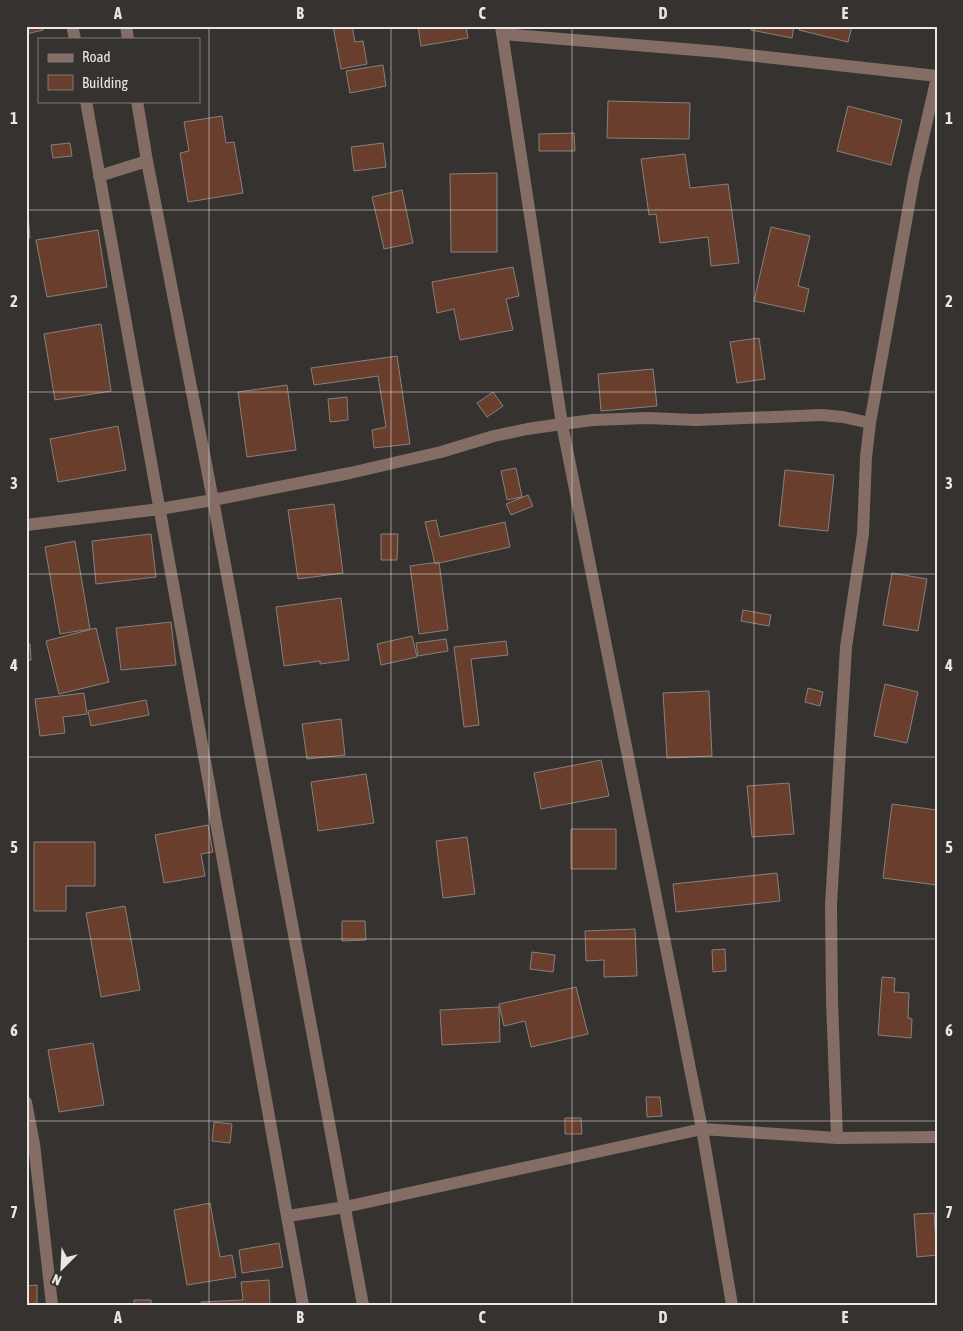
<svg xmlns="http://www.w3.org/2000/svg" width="963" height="1331" viewBox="0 0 963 1331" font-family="'Asap Condensed',sans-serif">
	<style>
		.building { fill: #6a3e2c; stroke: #85817f }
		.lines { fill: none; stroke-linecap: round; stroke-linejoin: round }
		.minor { stroke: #836d64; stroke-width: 12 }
		.grid { fill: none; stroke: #eae7e7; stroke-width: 1; stroke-opacity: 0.55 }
		.neatline { fill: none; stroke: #eae7e7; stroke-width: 2 }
		.grid-label { font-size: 16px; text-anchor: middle; font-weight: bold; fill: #eae7e7 }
	</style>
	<rect width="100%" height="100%" fill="#353230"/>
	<!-- building -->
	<path class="building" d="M 26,26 L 42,26 L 43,30 L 26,34 Z
		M 333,26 L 352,26 L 355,42 L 363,41 L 367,64 L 341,69 Z
		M 418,26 L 466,26 L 468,38 L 421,46 Z
		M 752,26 L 794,26 L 792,38 L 751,30 Z
		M 800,26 L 852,26 L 848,42 L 799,30 Z
		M 383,65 L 386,86 L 350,93 L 346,71 Z
		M 608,101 L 690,103 L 689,139 L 607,138 Z
		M 848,106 L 902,120 L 891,165 L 837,151 Z
		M 222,116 L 226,143 L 234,142 L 243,193 L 188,202 L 180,153 L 189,151 L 184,122 Z
		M 574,133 L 575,151 L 539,151 L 539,134 Z
		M 70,143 L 72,156 L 53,158 L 51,145 Z
		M 383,143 L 386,167 L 354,171 L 351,147 Z
		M 685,154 L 690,188 L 728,184 L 739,263 L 711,266 L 708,237 L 660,243 L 656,214 L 649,215 L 641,159 Z
		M 497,173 L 497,252 L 451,252 L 450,174 Z
		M 26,190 L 30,238 L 26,238 Z
		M 402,190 L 413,243 L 384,249 L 372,197 Z
		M 771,227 L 810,236 L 798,286 L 809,289 L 804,312 L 754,301 Z
		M 98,230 L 107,287 L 47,297 L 36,240 Z
		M 513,267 L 519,296 L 506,299 L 513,330 L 460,340 L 454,309 L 437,313 L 432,282 Z
		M 101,324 L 111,391 L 55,400 L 44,334 Z
		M 759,338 L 765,379 L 737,383 L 730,342 Z
		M 397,356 L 410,444 L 374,448 L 372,430 L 386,427 L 378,376 L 314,385 L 311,368 Z
		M 653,369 L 657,406 L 601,411 L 598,374 Z
		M 287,385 L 296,450 L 247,457 L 238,392 Z
		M 493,392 L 503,406 L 487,417 L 477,403 Z
		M 347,397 L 348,420 L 330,422 L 328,399 Z
		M 118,426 L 126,470 L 58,482 L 50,439 Z
		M 516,468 L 522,497 L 507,500 L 501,471 Z
		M 785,470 L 834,475 L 828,531 L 779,526 Z
		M 528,495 L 533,506 L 511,515 L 506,504 Z
		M 334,504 L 343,573 L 298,579 L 288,510 Z
		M 436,520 L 440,537 L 505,522 L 510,547 L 435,564 L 425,522 Z
		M 151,534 L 156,577 L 96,584 L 92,541 Z
		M 381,534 L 398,534 L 397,560 L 381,560 Z
		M 75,541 L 90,629 L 60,634 L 45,547 Z
		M 439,562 L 448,630 L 419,634 L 410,566 Z
		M 892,573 L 927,579 L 918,631 L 883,625 Z
		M 341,598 L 349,660 L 320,664 L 320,661 L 284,666 L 276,607 Z
		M 743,610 L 771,615 L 769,626 L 741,621 Z
		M 171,622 L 176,665 L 121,670 L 116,628 Z
		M 96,628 L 109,682 L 59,694 L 46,641 Z
		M 412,636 L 417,657 L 381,665 L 377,644 Z
		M 446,639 L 448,651 L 418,656 L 416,643 Z
		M 506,641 L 508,655 L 471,659 L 479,725 L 464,727 L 454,647 Z
		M 26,644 L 30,644 L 31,660 L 26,661 Z
		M 885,684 L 918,692 L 907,743 L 874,736 Z
		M 808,688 L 823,692 L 820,706 L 805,702 Z
		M 709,691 L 712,756 L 667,758 L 663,693 Z
		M 84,693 L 87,714 L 63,717 L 65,733 L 40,736 L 35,699 Z
		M 146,700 L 149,715 L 91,726 L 88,711 Z
		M 341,719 L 345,755 L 307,759 L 302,724 Z
		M 601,760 L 609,796 L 541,809 L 534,773 Z
		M 366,774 L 374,823 L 318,831 L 311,782 Z
		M 789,783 L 794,834 L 752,837 L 747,786 Z
		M 892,804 L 937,810 L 937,885 L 883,878 Z
		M 208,825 L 213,852 L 201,854 L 205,876 L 164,883 L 155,835 Z
		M 571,829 L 616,829 L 616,869 L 571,869 Z
		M 467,837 L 475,894 L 443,898 L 436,841 Z
		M 34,842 L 95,842 L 95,886 L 66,886 L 66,911 L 34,911 Z
		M 777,873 L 780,901 L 676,912 L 673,884 Z
		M 125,906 L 140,990 L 101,997 L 86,913 Z
		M 342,921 L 365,921 L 366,940 L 342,941 Z
		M 635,929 L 637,976 L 604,977 L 604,960 L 586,961 L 585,931 Z
		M 725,949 L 726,971 L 713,972 L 712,950 Z
		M 532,952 L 555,955 L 553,972 L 530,969 Z
		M 882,977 L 895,978 L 894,992 L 909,993 L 908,1018 L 912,1019 L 911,1038 L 878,1035 Z
		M 576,987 L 588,1034 L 531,1047 L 525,1021 L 504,1026 L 499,1004 Z
		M 499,1007 L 500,1042 L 442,1045 L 440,1010 Z
		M 93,1043 L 104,1105 L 59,1112 L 48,1050 Z
		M 646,1097 L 660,1097 L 662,1116 L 647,1117 Z
		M 565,1118 L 581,1118 L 582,1134 L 565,1134 Z
		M 214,1122 L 232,1124 L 230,1143 L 212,1141 Z
		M 210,1203 L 220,1257 L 232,1255 L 236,1277 L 187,1285 L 174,1210 Z
		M 934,1213 L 937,1255 L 917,1257 L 914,1214 Z
		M 279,1243 L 283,1267 L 242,1273 L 239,1250 Z
		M 269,1280 L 270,1305 L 202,1305 L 201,1302 L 243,1300 L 241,1282 Z
		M 37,1285 L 37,1305 L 26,1305 L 26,1286 Z
		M 134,1300 L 151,1300 L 151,1305 L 134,1305 Z"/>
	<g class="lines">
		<!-- minor -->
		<path class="minor" d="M 72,26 L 75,39
			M 126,26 L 128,39
			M 501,26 L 562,424 L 702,1129 L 732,1305
			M 502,34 L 720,52 L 937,76
			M 86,101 L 303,1305
			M 137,101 L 147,161 L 213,500 L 363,1305
			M 99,176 L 147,161
			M 26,525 L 160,509 L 213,500 L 350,473 L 441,452 L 494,436 L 527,429 L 562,424 L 593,420 L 647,418 L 696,420 L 822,415 L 843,417 L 870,423
			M 26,1102 L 34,1144 L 52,1305
			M 837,1138 L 832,1001 L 831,905 L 846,647 L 863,534 L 866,457 L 870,423 L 914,177 L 937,77
			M 288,1216 L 345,1207 L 702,1129 L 837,1138 L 937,1137"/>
	</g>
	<!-- grid -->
	<path class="grid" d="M 209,26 L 209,1305M 391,26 L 391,1305M 572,26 L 572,1305M 754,26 L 754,1305M 26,210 L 937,210M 26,392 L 937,392M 26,574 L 937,574M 26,757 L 937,757M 26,939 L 937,939M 26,1121 L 937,1121"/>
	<!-- border -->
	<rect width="963" height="1331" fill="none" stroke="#353230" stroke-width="55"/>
	<!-- legend -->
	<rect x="38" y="38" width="162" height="65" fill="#353230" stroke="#7d7a79"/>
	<rect x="48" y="54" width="25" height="8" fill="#836d64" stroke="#7d7a79"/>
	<text x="82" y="62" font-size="15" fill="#eae7e7">Road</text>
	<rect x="48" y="75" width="25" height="15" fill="#6a3e2c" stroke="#7d7a79"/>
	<text x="82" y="88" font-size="15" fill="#eae7e7">Building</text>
	<!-- north arrow -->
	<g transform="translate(62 1268) rotate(204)" stroke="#353230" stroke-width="4" paint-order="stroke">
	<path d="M0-4L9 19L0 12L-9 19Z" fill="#eae7e7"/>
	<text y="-8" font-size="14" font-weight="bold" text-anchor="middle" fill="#eae7e7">N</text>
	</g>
	<rect x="28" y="28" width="908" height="1276" class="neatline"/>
	<g class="grid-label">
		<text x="118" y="19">A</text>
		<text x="300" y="19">B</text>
		<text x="482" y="19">C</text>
		<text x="663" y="19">D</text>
		<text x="845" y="19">E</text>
		<text x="14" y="124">1</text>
		<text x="949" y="124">1</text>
		<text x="14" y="307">2</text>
		<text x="949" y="307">2</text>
		<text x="14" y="489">3</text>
		<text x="949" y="489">3</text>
		<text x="14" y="671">4</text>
		<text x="949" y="671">4</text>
		<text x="14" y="853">5</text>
		<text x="949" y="853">5</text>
		<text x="14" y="1036">6</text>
		<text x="949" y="1036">6</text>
		<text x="14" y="1218">7</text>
		<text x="949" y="1218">7</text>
		<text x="118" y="1323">A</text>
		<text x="300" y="1323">B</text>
		<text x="482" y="1323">C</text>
		<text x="663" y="1323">D</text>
		<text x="845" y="1323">E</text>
	</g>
</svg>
